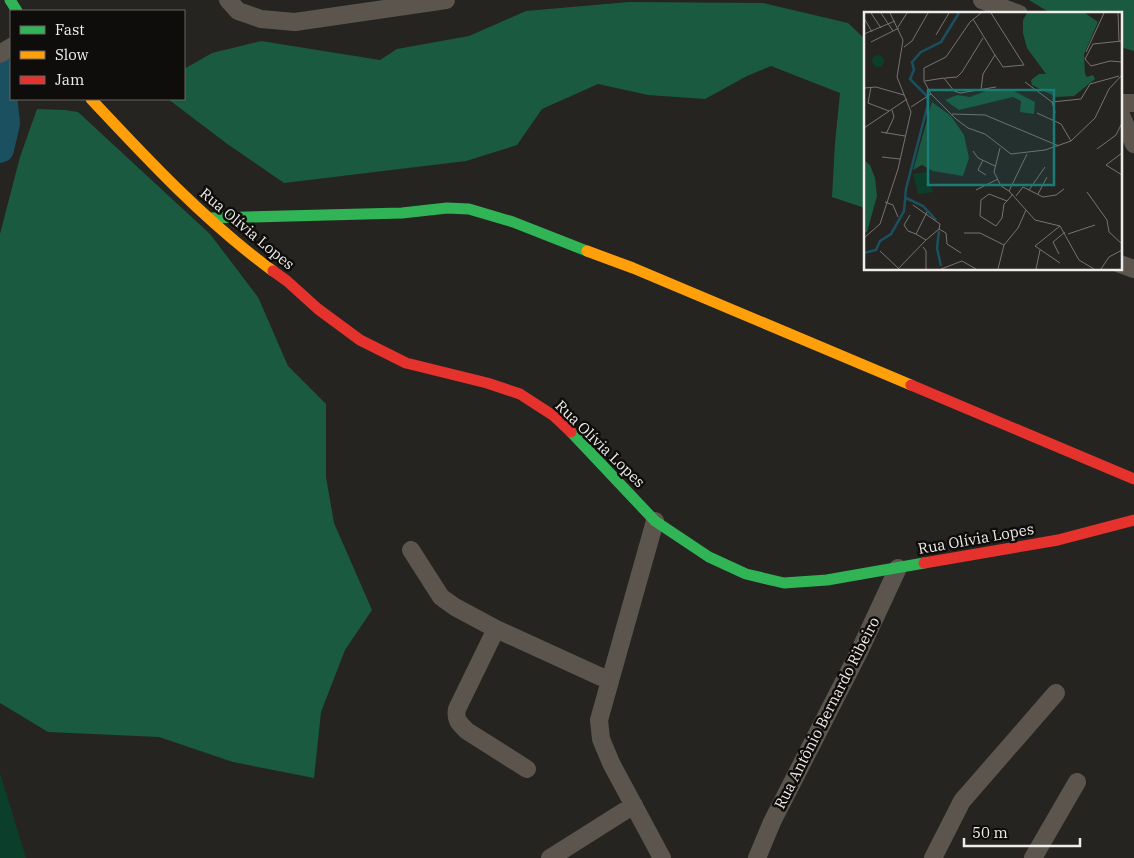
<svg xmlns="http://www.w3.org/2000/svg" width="1134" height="858" viewBox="0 0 1134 858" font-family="'IBM Plex Serif',serif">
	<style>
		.green { fill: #0b3f2b }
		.forest { fill: #195a41 }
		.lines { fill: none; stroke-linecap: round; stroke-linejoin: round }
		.river { stroke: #1a5060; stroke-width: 28 }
		.street { stroke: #5b554d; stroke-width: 18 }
		.fast { stroke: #30b455; stroke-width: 11 }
		.slow { stroke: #ff9f0a; stroke-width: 11 }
		.jam { stroke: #e5322d; stroke-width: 11 }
		.labels { text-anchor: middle; stroke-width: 5; stroke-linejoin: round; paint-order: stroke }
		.street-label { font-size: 15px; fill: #efece9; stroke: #0f0d0b }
		.inset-river { fill: none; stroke: #1a5060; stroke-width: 2.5 }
		.inset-road { fill: none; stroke: #767471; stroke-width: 1 }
		.view { fill: #1a7c74; fill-opacity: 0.15; stroke: #1a7c74; stroke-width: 2.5 }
		.inset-edge { fill: none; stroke: #efece9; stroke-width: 2.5 }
	</style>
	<rect width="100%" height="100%" fill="#262421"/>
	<!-- green -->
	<path class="green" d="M 0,773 L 26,858 L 0,858 Z"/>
	<!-- forest -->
	<path class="forest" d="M 1029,0 L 1134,0 L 1134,51 L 1120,47 L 1120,14 L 1052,14 Z
		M 629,2 L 763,3 L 848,23 L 865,39 L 865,208 L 832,197 L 835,143 L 840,93 L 771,66 L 747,76 L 705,99 L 648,95 L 598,84 L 542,109 L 517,145 L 466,161 L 284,183 L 226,143 L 168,99 L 184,99 L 184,69 L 212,53 L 261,41 L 380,60 L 397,49 L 469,36 L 526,11 Z
		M 37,109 L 65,110 L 78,112 L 210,234 L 258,297 L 288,366 L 326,404 L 326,477 L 334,523 L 372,610 L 345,650 L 321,712 L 314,778 L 233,762 L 159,737 L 48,732 L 0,703 L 0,234 L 20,157 Z"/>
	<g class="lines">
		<!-- river -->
		<path class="river" d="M 0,70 L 6,123 L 0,149"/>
		<!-- street -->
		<path class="street" d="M 228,0 L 238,11 L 261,19 L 295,22 L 446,0
			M 982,0 L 1019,14
			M 0,54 L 11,47
			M 1120,103 L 1134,103
			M 1120,113 L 1134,144
			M 1120,264 L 1134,269
			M 655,521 L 599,720 L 601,739 L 611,763 L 662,858
			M 411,550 L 441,597 L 455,607 L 496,629 L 610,681
			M 496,629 L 457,709 C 455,720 459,723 467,731 L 527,769
			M 550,858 L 634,805
			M 757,858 L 772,822 L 859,652 L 898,568
			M 933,858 L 962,801 L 1056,693
			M 1033,858 L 1077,782"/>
		<!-- fast -->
		<path class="fast" d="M 10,0 L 17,11
			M 211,218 L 402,213 L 447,208 L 469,209 L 513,222 L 587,251
			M 571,432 L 655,521 L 709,557 L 746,574 L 784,583 L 827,580 L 924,563"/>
		<!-- slow -->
		<path class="slow" d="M 91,99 C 148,160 206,222 273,271
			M 587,251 L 633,268 L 911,385"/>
		<!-- jam -->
		<path class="jam" d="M 273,271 L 287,281 L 318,309 L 360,340 L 406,363 L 487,383 L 520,394 L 554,416 L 571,432
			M 911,385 L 1134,479
			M 924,563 L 1058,540 L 1134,520"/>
	</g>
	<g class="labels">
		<!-- street labels -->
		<g class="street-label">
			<text transform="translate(247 229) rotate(40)" y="5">Rua Olívia Lopes</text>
			<text transform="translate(600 444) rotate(44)" y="5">Rua Olívia Lopes</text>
			<text transform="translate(976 539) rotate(-10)" y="5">Rua Olívia Lopes</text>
			<text transform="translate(827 713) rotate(-63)" y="5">Rua Antônio Bernardo Ribeiro</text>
		</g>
	</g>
	<!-- overview -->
	<g transform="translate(864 12)">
		<rect width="258" height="258" fill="#262421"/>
		<path d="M8 49a6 6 0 1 1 12 0a6 6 0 1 1-12 0ZM 63,160 L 69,180 L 54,182 L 49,162 Z" fill="#0b3f2b"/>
		<path d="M 163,1 L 221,1 L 234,10 L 220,42 L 221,62 L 223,65 L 229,63 L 231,67 L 210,84 L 192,85 L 168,73 L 167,68 L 175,62 L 182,62 L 163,36 L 159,21 L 159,8 ZM 148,78 L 171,90 L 170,102 L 156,100 L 157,89 L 149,85 L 95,98 L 81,88 L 93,83 L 106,85 L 122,79 ZM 68,90 L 87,104 L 100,123 L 105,146 L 99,164 L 69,159 L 58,153 L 49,158 ZM 0,148 L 6,153 L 11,166 L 13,184 L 3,220 L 0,220 Z" fill="#195a41"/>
		<path class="inset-river" d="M 42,186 L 59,194 L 72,208M 75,219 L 73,236 L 77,254M 0,241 L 12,238 L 16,229 L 27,222 L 40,199 L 42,177 L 64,92 L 63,84 L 46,67 L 50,58 L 48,50 L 57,40 L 77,30 L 95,1"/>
		<path class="inset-road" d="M 7,1 L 17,16M 17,1 L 29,19M 117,1 L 106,10 L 82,45 L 60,56 L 60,69 L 67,82 L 92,107 L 104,116 L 121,122 L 147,142 L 181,138 L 207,129 L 231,106 L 245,77 L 258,63M 127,1 L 160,53 L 139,55 L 131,43M 254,1 L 255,29M 0,6 L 8,20M 109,7 L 131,43 L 119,62 L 117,78M 34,15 L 43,1M 0,22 L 31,9M 72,23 L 85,1M 258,29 L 229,32 L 221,47 L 227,54 L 246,49 L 258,50M 7,30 L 35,16M 40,35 L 48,29 L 64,1M 222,40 L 240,1M 81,66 L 93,65 L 98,60 L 119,26M 61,69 L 80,66 L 90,79 L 96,81 L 132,75M 161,70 L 188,90 L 191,100 L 189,108M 7,75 L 4,91 L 25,99M 0,76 L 12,75 L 40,83M 188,90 L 217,87 L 226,72 L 255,64M 47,95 L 67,82M 173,101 L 197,112 L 207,129M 88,102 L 121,103 L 195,134M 0,116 L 43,87M 17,120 L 41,124M 22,122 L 30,105 L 28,98M 136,136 L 130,160 L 137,174 L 145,179M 233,137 L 252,123 L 258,111M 109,139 L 114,146 L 131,154M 258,141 L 242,153 L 258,163M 163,142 L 145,179 L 171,208 L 196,214 L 215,248 L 230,257M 18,145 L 36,147M 119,148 L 114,158 L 122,163M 112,178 L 134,167M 165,178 L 181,155M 223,180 L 243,208 L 245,220 L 258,232M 174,182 L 183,165M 152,184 L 159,175 L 179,185 L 192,183 L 200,177M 143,189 L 125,182 L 117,188 L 116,204 L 132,214 L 138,206 L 140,192 L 143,189 L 149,182M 21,190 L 29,193 L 34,205M 49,193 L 76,212 L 75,217 L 62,228M 46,203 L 40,213 L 44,219 L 52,222M 196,214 L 171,234 L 196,251M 75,217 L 82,221 L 83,232 L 97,241M 100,221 L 116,221 L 140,233M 204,222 L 231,213M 0,226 L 16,212 L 34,157 L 47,100 L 33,65 L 39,28 L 26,1M 59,235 L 62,239 L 62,257M 16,239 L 34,256M 195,242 L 189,230 L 201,220M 34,257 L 62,228 L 52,222 L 63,200M 77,257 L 98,249 L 112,257M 134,257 L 140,233 L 154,216 L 162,198M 172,257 L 176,238M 237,257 L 245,245 L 258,238"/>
		<path class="view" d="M 64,78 L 190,78 L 190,173 L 64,173 Z"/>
		<rect width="258" height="258" class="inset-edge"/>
	</g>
	<!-- legend -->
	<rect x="10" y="10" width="175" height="90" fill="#0f0d0b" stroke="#696664"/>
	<rect x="20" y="26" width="25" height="8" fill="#30b455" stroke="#696664"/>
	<text x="55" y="35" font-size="15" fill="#efece9">Fast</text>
	<rect x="20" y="51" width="25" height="8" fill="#ff9f0a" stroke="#696664"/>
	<text x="55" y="60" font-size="15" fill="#efece9">Slow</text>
	<rect x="20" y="76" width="25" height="8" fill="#e5322d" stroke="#696664"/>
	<text x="55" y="85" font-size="15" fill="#efece9">Jam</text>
	<!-- scale -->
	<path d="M964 838v8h116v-8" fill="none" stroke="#efece9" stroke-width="2.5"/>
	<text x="972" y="838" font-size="15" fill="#efece9" stroke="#0f0d0b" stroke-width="4" paint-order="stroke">50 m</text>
</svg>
